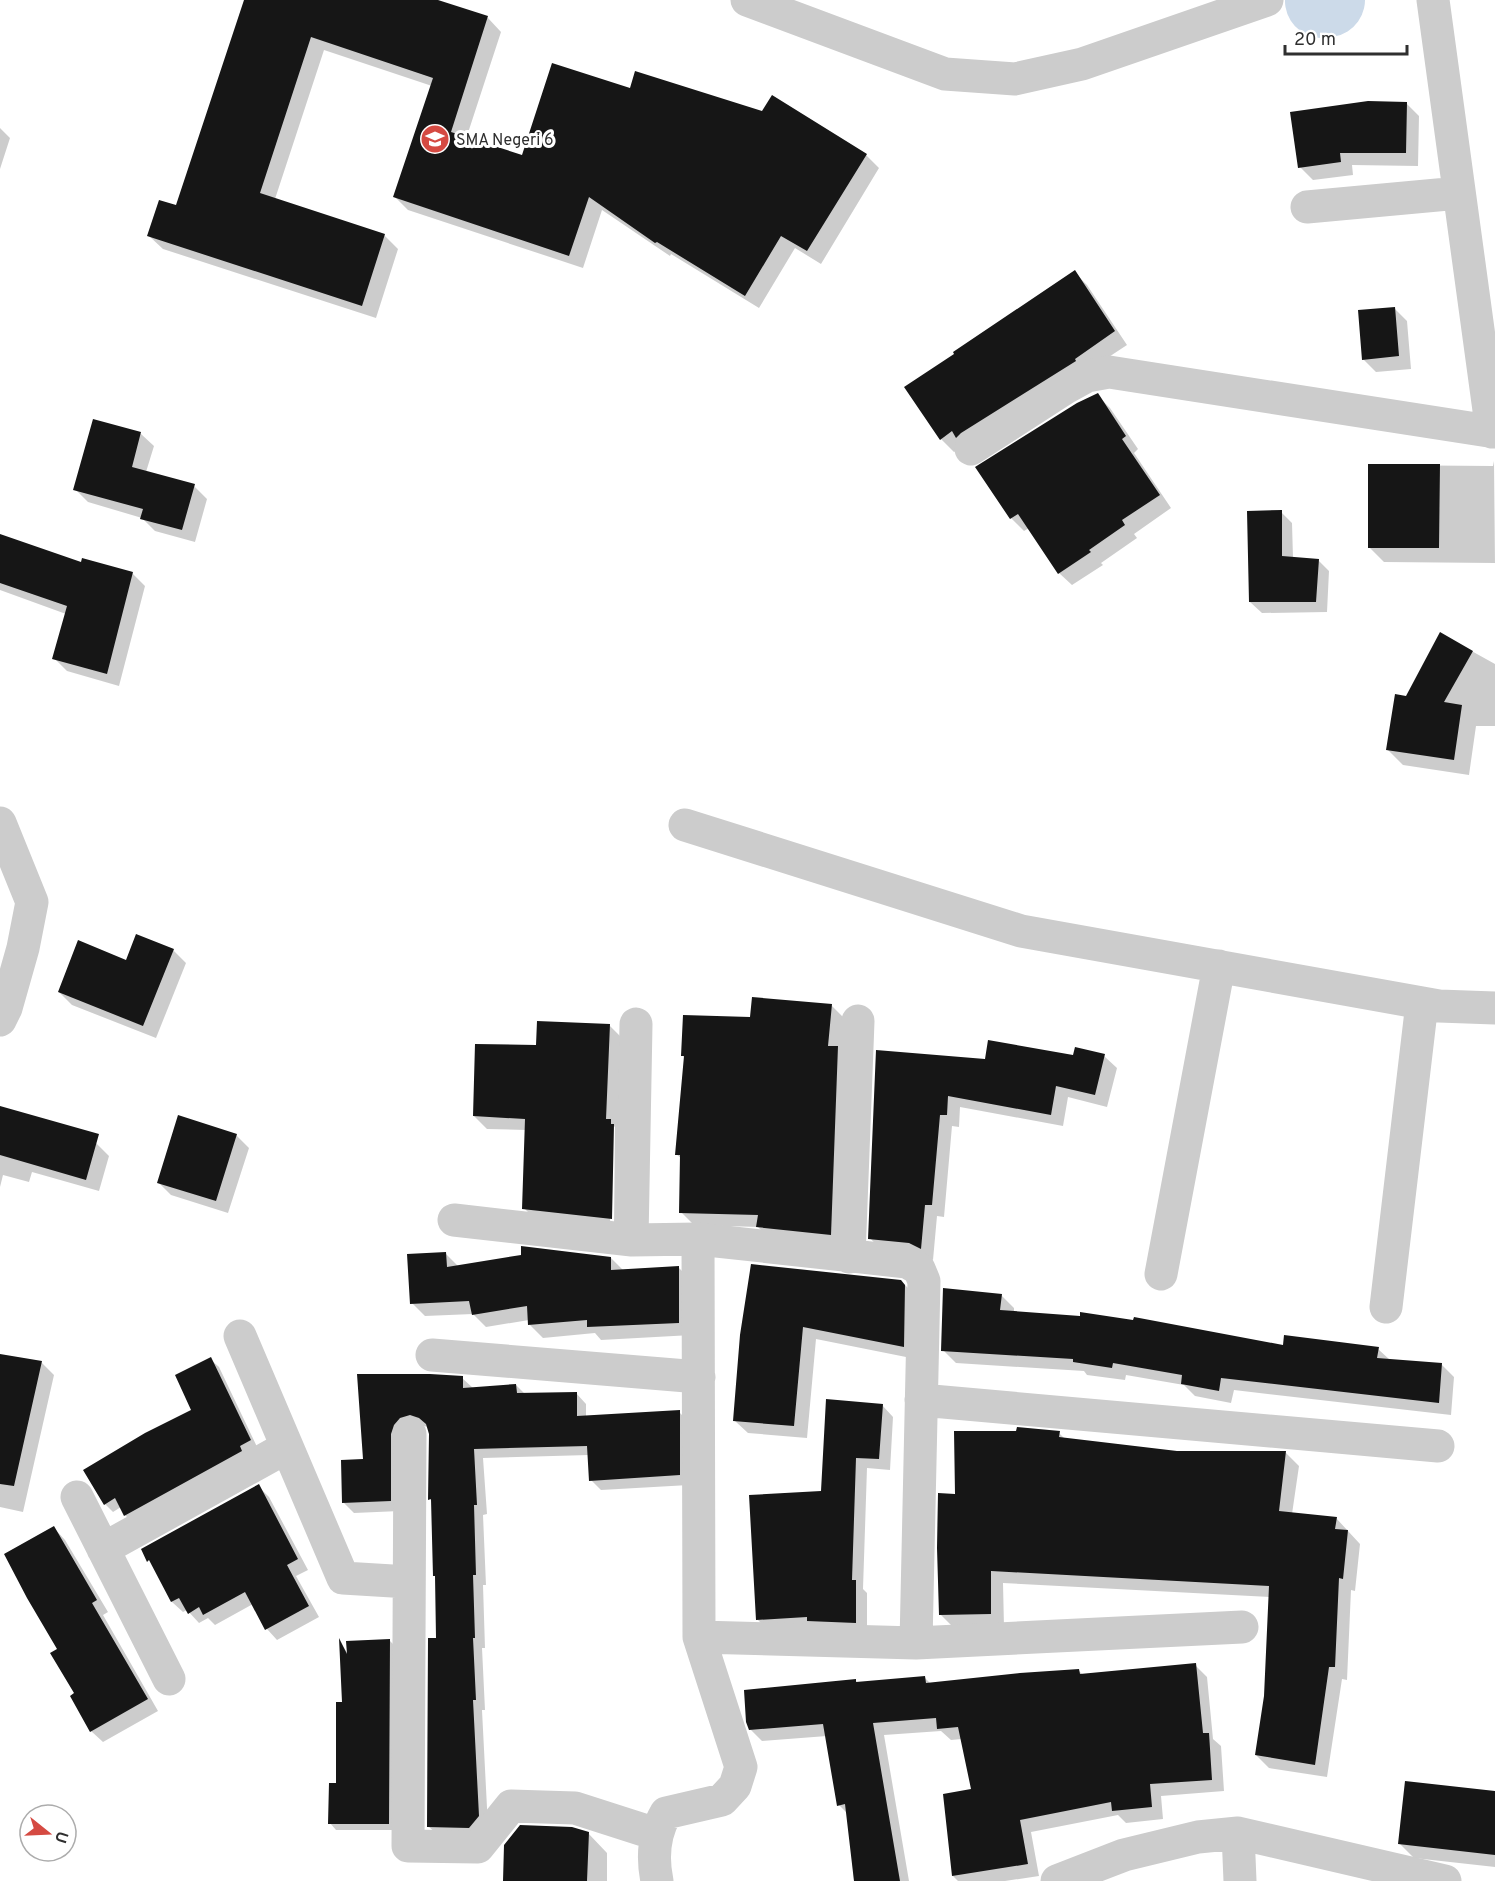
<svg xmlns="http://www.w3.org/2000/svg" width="1495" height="1881" viewBox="0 0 1495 1881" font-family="Overpass,sans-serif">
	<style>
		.shadow { fill: #0003; fill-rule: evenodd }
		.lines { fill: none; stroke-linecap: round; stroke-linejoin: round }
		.river { stroke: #ccdae9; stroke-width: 74 }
		.building { fill: #161616 }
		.street { stroke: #ccc; stroke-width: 33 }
		.labels { text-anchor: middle; stroke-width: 6; stroke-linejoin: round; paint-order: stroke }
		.poi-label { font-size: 16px; fill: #2f2f2f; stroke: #fff; text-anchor: start }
	</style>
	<rect width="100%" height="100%" fill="#fff"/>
	<!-- shadow -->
	<path class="shadow" d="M 245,0 L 434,0 L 488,18 L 501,32 L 466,139 L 523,157 L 631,90 L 866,155 L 879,168 L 821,264 L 795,248 L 759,308 L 671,254 L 670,256 L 602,210 L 583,268 L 408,210 L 395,197 L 432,86 L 324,50 L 275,199 L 384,235 L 398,249 L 376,318 L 163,249 L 149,236 L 177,207 Z
		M 1406,103 L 1419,116 L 1418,166 L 1352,165 L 1353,175 L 1313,180 L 1300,167 Z
		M 0,128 L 10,138 L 0,169 Z
		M 1074,272 L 1087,285 L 1127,345 L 1086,372 L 954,452 L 941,439 Z
		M 1394,308 L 1407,321 L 1411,369 L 1376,372 L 1363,359 Z
		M 1097,395 L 1110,408 L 1138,449 L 1134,453 L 1171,508 L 1134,534 L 1137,538 L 1101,563 L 1103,565 L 1072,585 L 1059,573 L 1029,528 L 1024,531 L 1011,518 Z
		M 94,421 L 141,434 L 154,446 L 146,472 L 194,486 L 207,499 L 195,542 L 155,531 L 142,518 L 88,502 L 75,489 Z
		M 1494,461 L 1495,563 L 1384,562 L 1369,547 L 1370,465 L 1493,466 Z
		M 1281,512 L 1292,523 L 1293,558 L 1318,560 L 1329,571 L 1327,612 L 1262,613 L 1250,602 Z
		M 0,535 L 82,564 L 132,573 L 145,586 L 119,686 L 67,671 L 54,658 L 66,614 L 0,590 Z
		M 1441,634 L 1495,664 L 1495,726 L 1476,726 L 1469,775 L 1403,765 L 1388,750 L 1407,698 Z
		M 173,950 L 186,963 L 156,1038 L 72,1005 L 59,992 L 126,962 Z
		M 831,1005 L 844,1018 L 843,1247 L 770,1239 L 758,1227 L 694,1225 L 681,1212 L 682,1159 L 676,1154 L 685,1058 L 682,1055 Z
		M 609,1025 L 622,1038 L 624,1231 L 537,1221 L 524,1208 L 526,1130 L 487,1129 L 474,1116 L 537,1047 ZM 612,1124 L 615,1127 L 614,1226 L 610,1226 Z
		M 877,1051 L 986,1061 L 1104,1056 L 1117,1068 L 1107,1107 L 1068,1097 L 1063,1126 L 960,1107 L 959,1127 L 952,1126 L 944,1217 L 937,1216 L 933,1260 L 923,1255 L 882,1251 L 870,1238 Z
		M 0,1113 L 96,1143 L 109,1156 L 99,1191 L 32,1172 L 29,1182 L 3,1175 L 0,1187 Z
		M 236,1135 L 249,1148 L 228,1213 L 171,1195 L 158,1182 Z
		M 446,1254 L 459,1267 L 611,1258 L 624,1271 L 679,1268 L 692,1281 L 692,1335 L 601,1340 L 595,1333 L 543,1338 L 530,1325 L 529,1320 L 486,1327 L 473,1314 L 425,1316 L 412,1303 Z
		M 903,1283 L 916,1296 L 916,1359 L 816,1339 L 807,1438 L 748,1433 L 735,1421 L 742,1337 Z
		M 1001,1295 L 1014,1308 L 1014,1312 L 1284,1347 L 1378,1349 L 1390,1360 L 1441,1364 L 1454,1377 L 1451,1415 L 1234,1390 L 1231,1403 L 1195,1396 L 1184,1385 L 1126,1375 L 1125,1380 L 1087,1375 L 1084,1371 L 956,1363 L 943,1350 Z
		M 0,1356 L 41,1362 L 54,1375 L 23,1512 L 0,1507 Z
		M 210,1359 L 219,1367 L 258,1449 L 133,1523 L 125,1515 L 121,1507 L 113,1512 L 105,1504 L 193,1411 Z
		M 359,1376 L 462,1378 L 473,1388 L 516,1385 L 525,1394 L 576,1393 L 586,1404 L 586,1417 L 679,1412 L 689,1422 L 689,1485 L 601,1490 L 591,1480 L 589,1455 L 483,1458 L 487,1514 L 483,1515 L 486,1585 L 483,1585 L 485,1648 L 482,1648 L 485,1710 L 482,1710 L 488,1827 L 479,1838 L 439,1836 L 428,1826 L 437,1639 L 437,1578 L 432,1502 L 430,1499 L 430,1433 L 428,1427 L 420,1425 L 400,1511 L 354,1513 L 344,1503 L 365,1460 Z
		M 882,1405 L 893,1417 L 890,1470 L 867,1468 L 863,1589 L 867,1593 L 867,1633 L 769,1631 L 757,1619 L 822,1493 Z
		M 1059,1433 L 1066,1440 L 1177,1453 L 1286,1453 L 1299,1466 L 1292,1514 L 1336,1518 L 1360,1544 L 1355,1591 L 1351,1590 L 1347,1680 L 1342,1679 L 1327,1777 L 1269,1768 L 1256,1755 L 1265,1696 L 1270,1597 L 1003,1583 L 1004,1627 L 953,1627 L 940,1614 L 956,1496 Z
		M 258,1486 L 269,1497 L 308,1570 L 296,1576 L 319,1617 L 277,1640 L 267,1629 L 253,1604 L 215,1625 L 208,1618 L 199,1623 L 187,1610 L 183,1612 L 172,1602 L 154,1566 L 143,1550 Z
		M 54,1528 L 65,1540 L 108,1612 L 103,1615 L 158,1711 L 103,1742 L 91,1731 L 76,1694 Z
		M 390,1641 L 396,1647 L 395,1830 L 336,1830 L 330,1823 L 338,1785 L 344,1704 L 340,1642 L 348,1654 Z
		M 1195,1665 L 1207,1677 L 1213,1739 L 1221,1746 L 1224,1791 L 1161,1796 L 1163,1819 L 1126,1823 L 1118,1815 L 1031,1832 L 1039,1876 L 1005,1881 L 958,1881 L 953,1876 L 972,1790 L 962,1739 L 951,1740 L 941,1731 L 884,1735 L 909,1881 L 854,1881 L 848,1814 L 839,1805 L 827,1736 L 762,1741 L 750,1729 L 856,1681 L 858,1683 L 924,1677 L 931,1684 L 1079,1671 L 1084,1676 Z
		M 1495,1792 L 1495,1867 L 1414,1858 L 1400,1844 Z
		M 588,1833 L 607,1853 L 607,1881 L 504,1881 Z"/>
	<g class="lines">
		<!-- river -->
		<path class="river" d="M 1322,1 L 1328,0"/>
	</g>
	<!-- building -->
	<path class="building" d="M 244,0 L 438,0 L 488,16 L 451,132 L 522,155 L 552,63 L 630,88 L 635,71 L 762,111 L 772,95 L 867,154 L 807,251 L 781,236 L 745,296 L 657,242 L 655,243 L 589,197 L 569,256 L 393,197 L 433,78 L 311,37 L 260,193 L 385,234 L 362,306 L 147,236 L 159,200 L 176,205 Z
		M 1368,101 L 1407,102 L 1406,153 L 1340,153 L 1341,162 L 1298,168 L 1290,112 Z
		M 1075,270 L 1115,331 L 1075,359 L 1076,361 L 961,433 L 956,438 L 952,431 L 940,440 L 904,387 L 954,354 L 953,352 Z
		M 1395,307 L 1399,356 L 1362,360 L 1358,310 Z
		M 1098,393 L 1126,436 L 1122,439 L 1160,495 L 1122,520 L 1125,525 L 1089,550 L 1091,552 L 1058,574 L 1018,514 L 1010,519 L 975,467 L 1077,403 Z
		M 93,419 L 141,432 L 132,467 L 195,484 L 182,530 L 140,519 L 143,509 L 73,490 Z
		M 1368,464 L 1440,464 L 1439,548 L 1368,548 Z
		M 1282,510 L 1282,556 L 1319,559 L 1316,602 L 1249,602 L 1247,511 Z
		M 0,534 L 81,562 L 82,558 L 133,572 L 107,674 L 52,659 L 67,606 L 0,583 Z
		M 1440,632 L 1473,651 L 1444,702 L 1462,705 L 1454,760 L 1386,750 L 1395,694 L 1406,696 Z
		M 136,934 L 174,949 L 143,1026 L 58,992 L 78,940 L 126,960 Z
		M 752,997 L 832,1004 L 828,1046 L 838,1046 L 831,1235 L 756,1227 L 758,1215 L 679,1213 L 680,1155 L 675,1155 L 684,1056 L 681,1056 L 683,1015 L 750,1017 Z
		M 537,1021 L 610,1024 L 606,1119 L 611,1119 L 611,1124 L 614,1124 L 612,1219 L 522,1209 L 525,1119 L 473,1116 L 475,1044 L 536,1045 Z
		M 988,1040 L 1073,1055 L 1075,1047 L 1105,1054 L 1095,1095 L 1056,1086 L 1051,1115 L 948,1096 L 947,1115 L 940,1115 L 932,1205 L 925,1205 L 921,1249 L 909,1243 L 868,1239 L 876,1050 L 985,1059 Z
		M 0,1106 L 99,1134 L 86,1180 L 0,1155 Z
		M 178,1115 L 237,1134 L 216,1201 L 157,1183 Z
		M 521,1246 L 611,1257 L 611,1270 L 679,1266 L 679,1323 L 587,1327 L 587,1320 L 528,1325 L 527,1306 L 472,1315 L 469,1301 L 410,1304 L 407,1254 L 446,1252 L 447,1267 L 521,1255 Z
		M 751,1264 L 901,1280 L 905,1285 L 904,1347 L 803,1327 L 794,1426 L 733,1421 L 740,1335 Z
		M 943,1288 L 1002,1294 L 1000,1310 L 1080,1316 L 1080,1312 L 1133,1320 L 1134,1317 L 1283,1345 L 1284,1335 L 1379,1347 L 1377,1358 L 1442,1363 L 1439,1403 L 1221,1378 L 1219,1391 L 1181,1384 L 1182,1375 L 1113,1363 L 1112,1368 L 1073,1362 L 1073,1359 L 941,1351 Z
		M 0,1354 L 42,1361 L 14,1486 L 0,1484 Z
		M 211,1357 L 251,1440 L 240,1446 L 242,1451 L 124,1516 L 115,1498 L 104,1505 L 83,1470 L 145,1433 L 191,1410 L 175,1375 Z
		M 357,1374 L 430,1374 L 463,1376 L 463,1388 L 516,1384 L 517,1393 L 577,1392 L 577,1416 L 680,1410 L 680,1475 L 589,1481 L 587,1446 L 474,1449 L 477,1505 L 474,1505 L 476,1575 L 473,1575 L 475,1638 L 473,1638 L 476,1700 L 473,1700 L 479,1816 L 469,1828 L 427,1827 L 428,1638 L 436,1638 L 435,1576 L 433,1576 L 431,1499 L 428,1500 L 429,1434 L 426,1424 L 419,1418 L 410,1415 L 400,1418 L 394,1425 L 391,1434 L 391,1501 L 342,1503 L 341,1460 L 363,1459 Z
		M 826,1399 L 883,1404 L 879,1459 L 856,1458 L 852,1580 L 856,1580 L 856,1623 L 807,1621 L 807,1617 L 756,1620 L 749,1495 L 821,1491 Z
		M 1017,1427 L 1060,1431 L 1059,1437 L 1177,1451 L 1286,1451 L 1279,1511 L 1337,1517 L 1335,1529 L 1348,1530 L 1343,1579 L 1339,1578 L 1335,1667 L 1329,1667 L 1315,1765 L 1255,1755 L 1264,1696 L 1269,1586 L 991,1571 L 991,1614 L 939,1615 L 937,1548 L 938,1493 L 955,1494 L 954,1431 L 1016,1431 Z
		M 259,1484 L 298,1559 L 287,1565 L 309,1606 L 265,1630 L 245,1592 L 203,1615 L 199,1607 L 188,1614 L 179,1598 L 171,1602 L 149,1560 L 147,1562 L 141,1549 Z
		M 54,1526 L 97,1600 L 92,1603 L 148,1699 L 90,1732 L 70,1696 L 74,1693 L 50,1653 L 57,1649 L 27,1598 L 4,1554 Z
		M 339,1638 L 347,1654 L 346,1641 L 390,1639 L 389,1824 L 328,1824 L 329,1783 L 336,1783 L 336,1702 L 342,1702 Z
		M 1196,1663 L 1203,1733 L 1209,1733 L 1212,1780 L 1150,1784 L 1152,1807 L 1112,1811 L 1111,1802 L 1020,1820 L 1028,1864 L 952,1876 L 943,1794 L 971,1789 L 958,1727 L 937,1729 L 936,1718 L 873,1723 L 900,1881 L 854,1881 L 845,1804 L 837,1806 L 823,1724 L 749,1730 L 746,1722 L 744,1690 L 856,1679 L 856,1682 L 925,1676 L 926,1683 L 1020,1673 L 1079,1669 L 1080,1674 Z
		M 1405,1781 L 1495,1791 L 1495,1855 L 1398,1844 Z
		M 520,1825 L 572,1827 L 589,1832 L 587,1881 L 503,1881 L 504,1845 Z"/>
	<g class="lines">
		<!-- street -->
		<path class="street" d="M 747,0 L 945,74 L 1015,79 L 1082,64 L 1267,0
			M 1433,0 L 1492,432
			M 1307,207 L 1459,193
			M 971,449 L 1067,387 L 1087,376 L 1109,372 L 1495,432
			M 0,823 L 32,902 L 23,948 L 6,1008 L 0,1020
			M 685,825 L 1021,931 L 1439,1006 L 1495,1008
			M 454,1220 L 632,1240 L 698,1239 L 699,1637 L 741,1767 L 735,1786 L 722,1800 L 666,1813 C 654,1834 652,1857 657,1881
			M 698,1239 L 907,1262 L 919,1269 L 924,1281 L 916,1643 L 699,1637
			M 632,1240 L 636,1024
			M 849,1257 L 858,1021
			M 1161,1274 L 1219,966
			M 1386,1307 L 1422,1003
			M 240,1336 L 343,1578 L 409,1582
			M 432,1355 L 699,1377
			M 921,1400 L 1438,1446
			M 410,1434 L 408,1846 L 478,1847 L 511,1806 L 575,1808 L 656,1834
			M 77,1497 L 169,1679
			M 103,1549 L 287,1447
			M 916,1643 L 1242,1627
			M 1238,1833 L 1240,1881
			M 1057,1881 L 1124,1855 L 1198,1837 L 1238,1833 L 1445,1881"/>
	</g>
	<!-- icons -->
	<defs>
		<g id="school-disc" transform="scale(1.5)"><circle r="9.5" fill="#d54a42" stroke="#fff"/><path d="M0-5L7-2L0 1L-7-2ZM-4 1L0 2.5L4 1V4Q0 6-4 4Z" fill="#fff"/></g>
	</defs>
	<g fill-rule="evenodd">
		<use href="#school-disc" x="435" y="139"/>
	</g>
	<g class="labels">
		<!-- poi labels -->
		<g class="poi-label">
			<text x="456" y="145">SMA Negeri 6</text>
		</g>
	</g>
	<!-- north arrow -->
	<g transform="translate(48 1833) rotate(108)"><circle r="28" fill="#ffffff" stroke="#acacac" stroke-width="1.5"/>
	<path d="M0-4.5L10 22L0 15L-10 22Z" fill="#d54a42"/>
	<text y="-9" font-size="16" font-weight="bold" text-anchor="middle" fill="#2f2f2f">U</text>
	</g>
	<!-- scale -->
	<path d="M1285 45v9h122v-9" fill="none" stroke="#2f2f2f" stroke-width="3"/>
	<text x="1294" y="45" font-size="18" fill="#2f2f2f" stroke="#ffffff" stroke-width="4.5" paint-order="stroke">20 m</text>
</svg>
